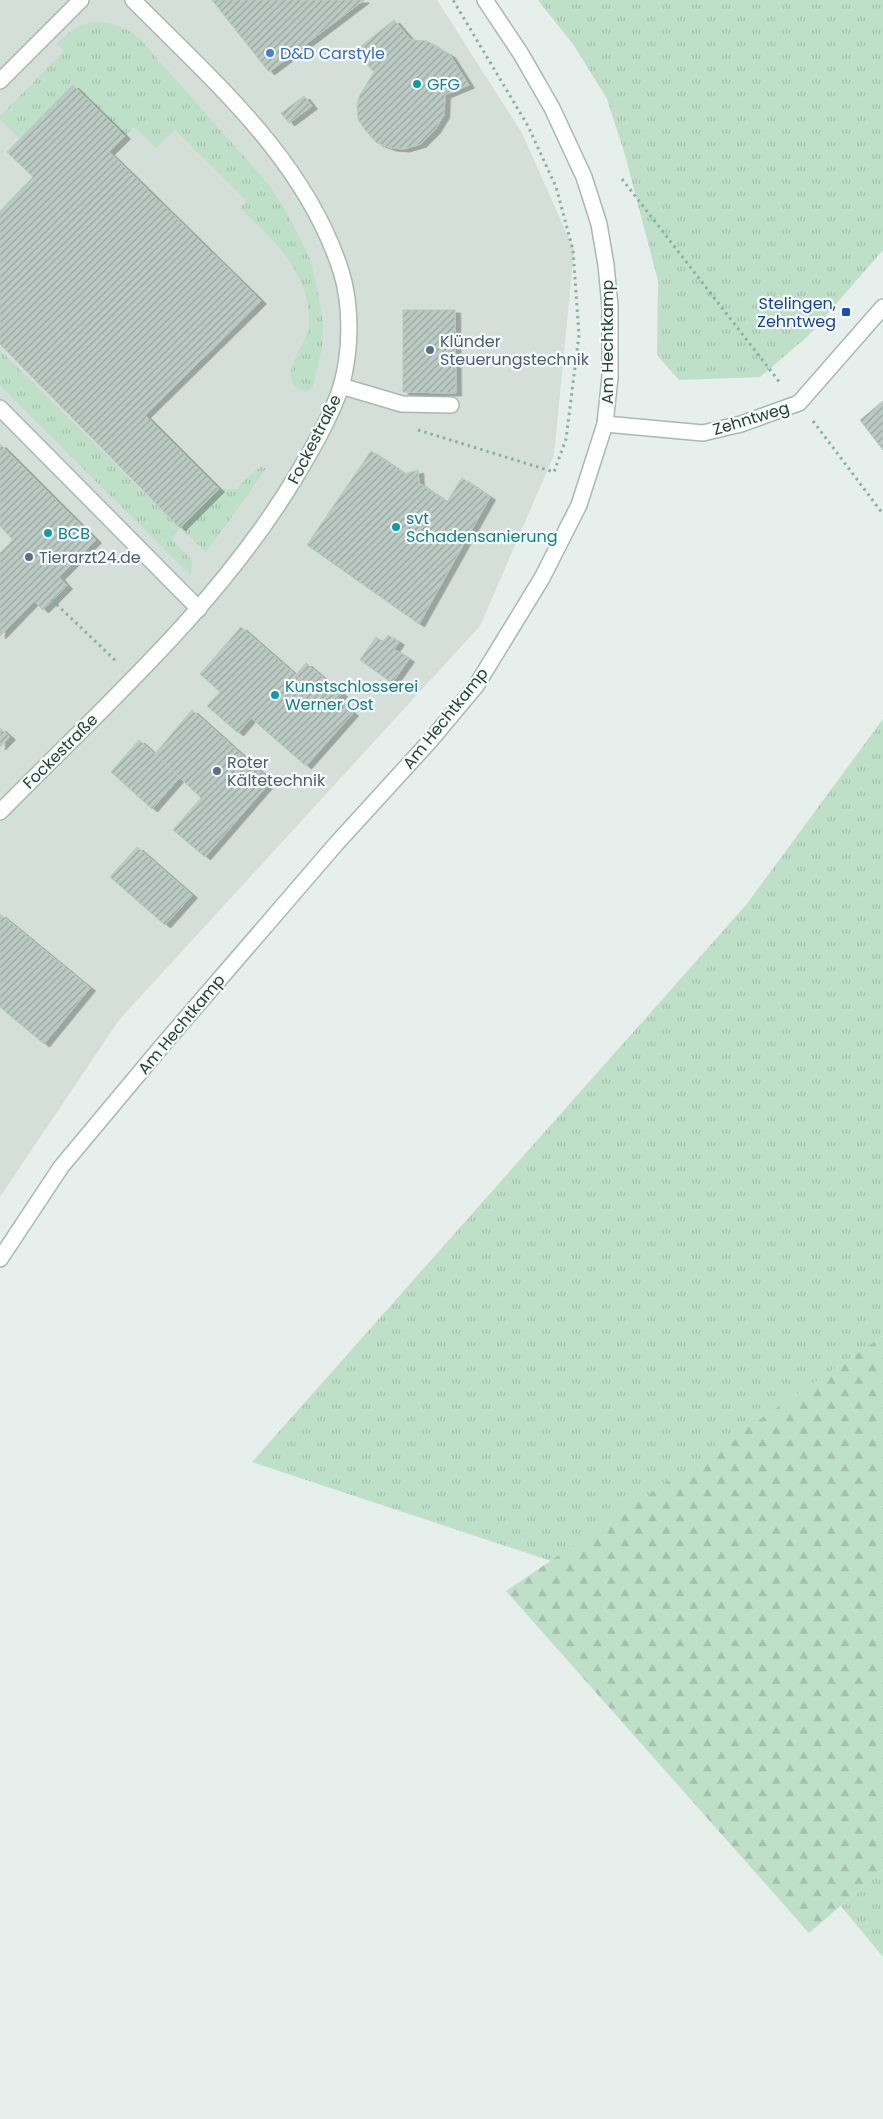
<svg xmlns="http://www.w3.org/2000/svg" width="883" height="2119" viewBox="0 0 883 2119" font-family="Poppins,sans-serif">
	<style>
		.built { fill: #d4dfda }
		.grass { fill: url(#grass-tufts) }
		.forest { fill: url(#forest-firs) }
		.building { fill: url(#building-hatch); stroke: #b8c9c2; filter: url(#shadow) }
		.lines { fill: none; stroke-linecap: round; stroke-linejoin: round }
		.service-casing { stroke: #a8b8b2; stroke-width: 18 }
		.minor-casing { stroke: #a8b8b2; stroke-width: 18 }
		.tertiary-casing { stroke: #a8b8b2; stroke-width: 18 }
		.path { stroke: #86b3a5; stroke-width: 3; stroke-dasharray: 2.5 4; stroke-linecap: butt }
		.service { stroke: #fff; stroke-width: 15 }
		.minor { stroke: #fff; stroke-width: 15 }
		.tertiary { stroke: #fff; stroke-width: 15 }
		.shop-dot { fill: #3f7fe0; stroke: #f7fbf9; stroke-width: 2 }
		.culture-dot { fill: #0f9aa8; stroke: #f7fbf9; stroke-width: 2 }
		.transit-dot { fill: #1a4fb4; stroke: #f7fbf9; stroke-width: 2 }
		.service-dot { fill: #5c6f8a; stroke: #f7fbf9; stroke-width: 2 }
		.labels { text-anchor: middle; stroke-width: 4.5; stroke-linejoin: round; paint-order: stroke }
		.shop-label { font-size: 16px; fill: #366cbe; stroke: #f7fbf9; text-anchor: start }
		.culture-label { font-size: 16px; fill: #0d838f; stroke: #f7fbf9; text-anchor: start }
		.transit-label { font-size: 16px; fill: #164399; stroke: #f7fbf9; text-anchor: end }
		.service-label { font-size: 16px; fill: #4e5e75; stroke: #f7fbf9; text-anchor: start }
		.street-label { font-size: 16px; fill: #24423a; stroke: #f7fbf9 }
	</style>
	<defs>
		<pattern id="grass-tufts" width="24" height="20" patternUnits="userSpaceOnUse" patternTransform="scale(1.25)"><rect width="24" height="20" fill="#bfe0c8"/><path d="M3 7l-1-3M5 7V3M7 7l1-3M15 17l-1-3M17 17v-4M19 17l1-3" fill="none" stroke="#a4c1ad"/></pattern>
		<pattern id="forest-firs" width="22" height="20" patternUnits="userSpaceOnUse" patternTransform="scale(1.25)"><rect width="22" height="20" fill="#bfe0c8"/><path d="M5 1l3.5 6h-7zM16 11l3.5 6h-7z" fill="#a4c1ad"/></pattern>
		<pattern id="building-hatch" width="6" height="6" patternUnits="userSpaceOnUse" patternTransform="scale(1.25)"><rect width="6" height="6" fill="#bbcac4"/><path d="M-1 1l2-2M0 6l6-6M5 7l2-2" fill="none" stroke="#98a6a0"/></pattern>
		<filter id="shadow"><feDropShadow dx="5.5" dy="3" stdDeviation="0" flood-color="#0004"/></filter>
	</defs>
	<rect width="100%" height="100%" fill="#e6efeb"/>
	<!-- built -->
	<path class="built" d="M 0,0 L 437,0 L 522,133 L 574,250 L 554,455 L 480,626 L 119,1020 L 0,1197 Z"/>
	<!-- grass -->
	<path class="grass" d="M 538,0 L 883,0 L 883,250 L 808,336 L 760,377 L 679,380 L 657,355 L 658,281 L 625,155 L 607,99 L 575,47 Z
		M 92,22 C 111,22 125,26 139,38 L 270,186 L 288,215 L 310,259 L 317,287 L 323,322 L 322,347 L 313,387 L 306,392 C 274,385 301,350 307,334 C 308,330 309,324 309,319 C 309,273 272,237 240,208 L 246,201 L 175,130 L 156,148 L 134,127 L 125,136 L 20,139 L 0,119 L 0,116 L 64,51 L 56,43 L 78,26 Z
		M 0,350 L 180,528 L 219,489 L 236,489 L 253,472 L 261,467 L 266,468 L 245,499 L 206,552 L 180,528 L 171,539 L 192,560 L 191,576 L 0,386 Z
		M 883,719 L 883,1336 L 551,1561 L 252,1462 L 746,905 Z
		M 883,1870 L 883,1957 L 841,1906 Z"/>
	<!-- forest -->
	<path class="forest" d="M 883,1336 L 883,1870 L 809,1933 L 506,1591 Z"/>
	<!-- building -->
	<path class="building" d="M 212,0 L 364,0 L 269,72 Z
		M 394,20 L 411,40 L 427,41 L 450,55 L 469,85 L 445,95 L 444,115 L 435,130 L 421,144 L 404,149 L 391,148 L 377,143 L 365,130 L 358,119 L 357,105 L 360,95 L 374,72 L 355,51 Z
		M 73,85 L 125,136 L 109,152 L 261,301 L 145,415 L 219,489 L 180,528 L 0,344 L 0,211 L 33,177 L 7,152 Z
		M 304,96 L 312,106 L 289,123 L 281,113 Z
		M 403,310 L 455,310 L 456,393 L 403,392 Z
		M 883,401 L 883,450 L 860,420 Z
		M 0,444 L 96,540 L 59,577 L 67,586 L 43,610 L 34,601 L 0,636 L 0,553 L 13,540 L 0,526 Z
		M 371,451 L 405,474 L 418,470 L 419,483 L 447,502 L 462,478 L 490,497 L 419,624 L 307,545 Z
		M 241,627 L 314,691 L 321,684 L 353,713 L 306,766 L 251,718 L 238,733 L 207,706 L 220,692 L 200,674 Z
		M 388,635 L 399,642 L 394,649 L 409,659 L 392,683 L 360,660 L 376,637 L 383,642 Z
		M 306,663 L 342,694 L 337,699 L 321,684 L 314,691 L 296,675 Z
		M 192,710 L 271,781 L 205,857 L 173,830 L 201,798 L 155,754 Z
		M 0,728 L 10,737 L 0,747 Z
		M 139,740 L 180,777 L 152,809 L 111,772 Z
		M 137,847 L 192,895 L 165,925 L 110,877 Z
		M 0,914 L 90,988 L 44,1044 L 0,1007 Z"/>
	<g class="lines">
		<!-- service casing -->
		<g class="service-casing">
			<path id="service" d="M 341,386 L 402,404 L 451,405
				M 0,408 L 199,609"/>
		</g>
		<!-- minor casing -->
		<g class="minor-casing">
			<path id="minor" d="M 0,81 L 81,0
				M 605,424 L 703,433 L 741,424 L 799,403 L 883,307
				M 0,812 C 104,706 218,606 295,478 C 311,451 331,417 341,387 C 351,352 352,306 341,271 C 305,159 213,81 133,0"/>
		</g>
		<!-- tertiary casing -->
		<g class="tertiary-casing">
			<path id="tertiary" d="M 0,1259 L 61,1167 L 162,1046 L 336,844 L 430,741 L 476,686 L 542,578 L 579,505 L 605,424 L 610,377 L 610,306 L 606,265 L 599,224 L 584,177 L 552,108 L 521,54 L 485,0"/>
		</g>
		<!-- path -->
		<path class="path" d="M 622,179 L 781,384
			M 813,421 L 883,514
			M 418,430 L 554,472 L 566,439 L 579,335 L 573,250 L 556,187 L 528,126 L 453,0
			M 52,600 L 117,662"/>
		<!-- service -->
		<use href="#service" class="service"/>
		<!-- minor -->
		<use href="#minor" class="minor"/>
		<!-- tertiary -->
		<use href="#tertiary" class="tertiary"/>
	</g>
	<!-- markers -->
	<circle class="shop-dot" cx="270" cy="53" r="5"/>
	<g class="culture-dot">
		<circle cx="417" cy="84" r="5"/>
		<circle cx="396" cy="527" r="5"/>
		<circle cx="48" cy="533" r="5"/>
		<circle cx="275" cy="695" r="5"/>
	</g>
	<rect class="transit-dot" x="841" y="307" width="10" height="10" rx="2.5"/>
	<g class="service-dot">
		<circle cx="430" cy="350" r="5"/>
		<circle cx="29" cy="557" r="5"/>
		<circle cx="217" cy="771" r="5"/>
	</g>
	<g class="labels">
		<!-- shop labels -->
		<g class="shop-label">
			<text x="280" y="59">D&amp;D Carstyle</text>
		</g>
		<!-- culture labels -->
		<g class="culture-label">
			<text x="427" y="90">GFG</text>
			<text x="406" y="524">svt<tspan x="406" dy="18">Schadensanierung</tspan></text>
			<text x="58" y="539">BCB</text>
			<text x="285" y="692">Kunstschlosserei<tspan x="285" dy="18">Werner Ost</tspan></text>
		</g>
		<!-- transit labels -->
		<g class="transit-label">
			<text x="836" y="309">Stelingen,<tspan x="836" dy="18">Zehntweg</tspan></text>
		</g>
		<!-- service labels -->
		<g class="service-label">
			<text x="440" y="347">Klünder<tspan x="440" dy="18">Steuerungstechnik</tspan></text>
			<text x="39" y="563">Tierarzt24.de</text>
			<text x="227" y="768">Roter<tspan x="227" dy="18">Kältetechnik</tspan></text>
		</g>
		<!-- street labels -->
		<g class="street-label">
			<text transform="translate(607 342) rotate(-90)" y="6">Am Hechtkamp</text>
			<text transform="translate(751 418) rotate(-17)" y="6">Zehntweg</text>
			<text transform="translate(314 439) rotate(-63)" y="6">Fockestraße</text>
			<text transform="translate(445 718) rotate(-51)" y="6">Am Hechtkamp</text>
			<text transform="translate(60 751) rotate(-45)" y="6">Fockestraße</text>
			<text transform="translate(181 1024) rotate(-50)" y="6">Am Hechtkamp</text>
		</g>
	</g>
</svg>
